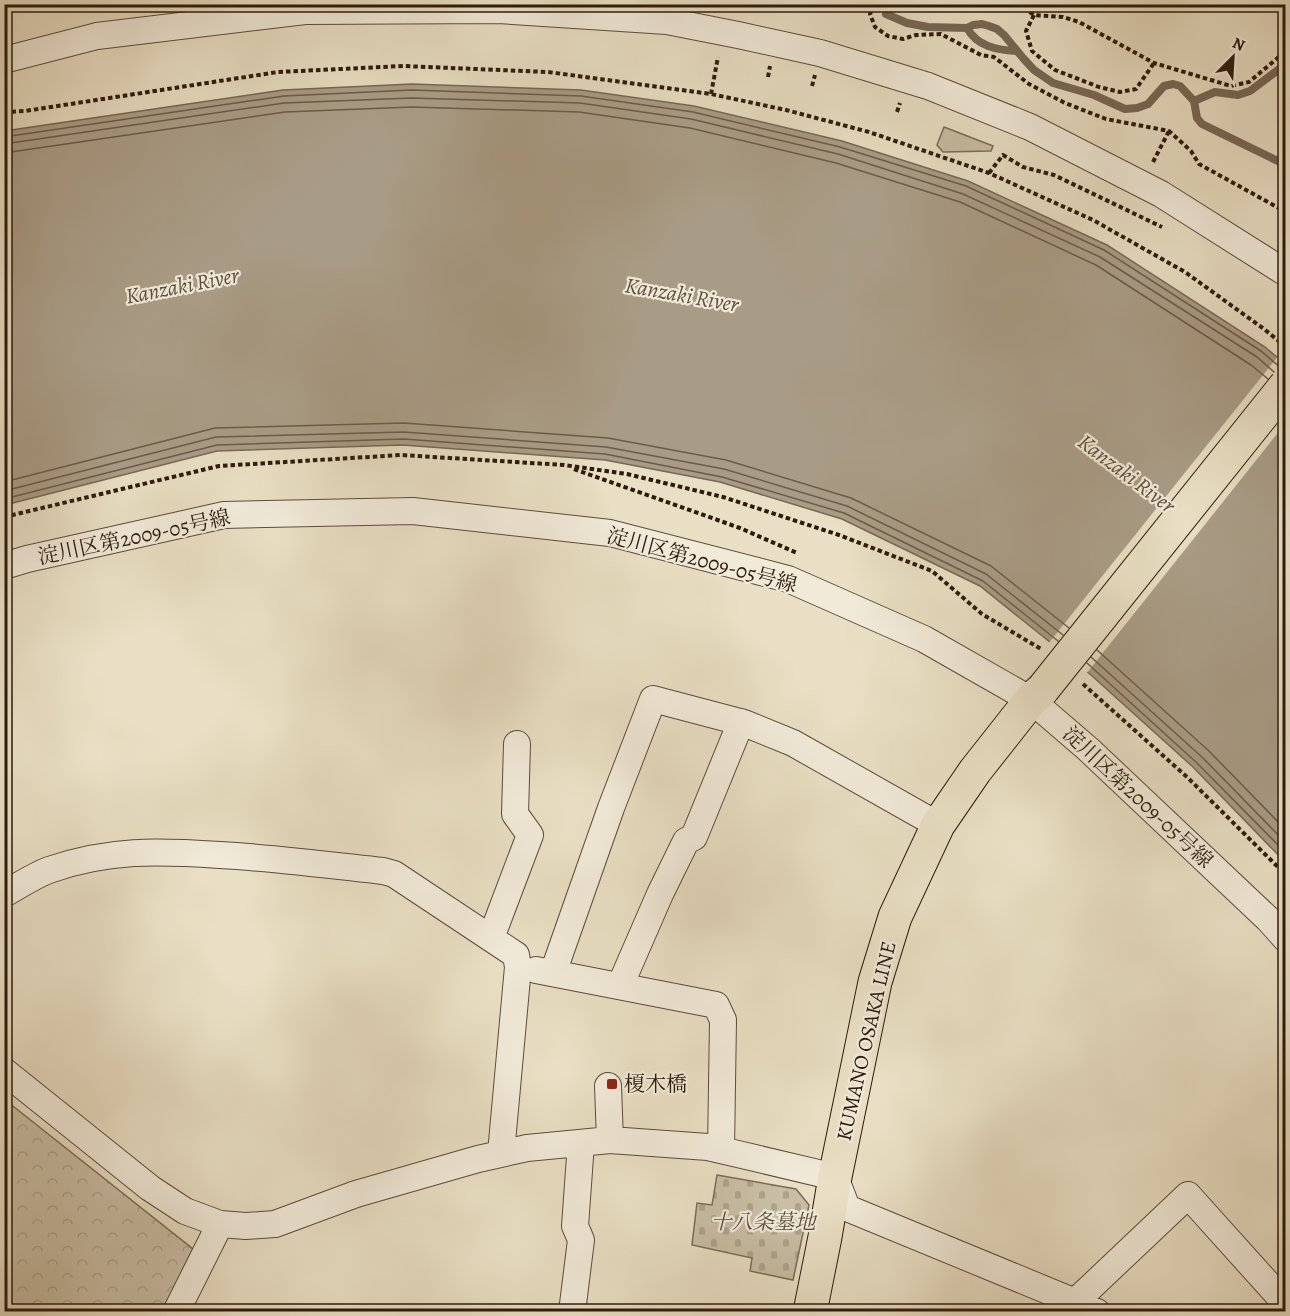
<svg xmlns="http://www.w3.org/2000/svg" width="1290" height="1316" viewBox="0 0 1290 1316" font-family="Alegreya,'Noto Serif JP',serif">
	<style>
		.grass { fill: #c9bea5; stroke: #7a6c59; stroke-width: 1.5 }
		.cemetery { fill: url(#cemetery-stones); stroke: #7a6c59; stroke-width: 1.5 }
		.park { fill: url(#park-crowns); stroke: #7a6c59; stroke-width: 1.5 }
		.water { fill: #a99c86; stroke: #776856; stroke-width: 1.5 }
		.pier { fill: #e9dfc4 }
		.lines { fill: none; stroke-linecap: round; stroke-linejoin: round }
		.shore { stroke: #6a5c4a; stroke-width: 1.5 }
		.stream { stroke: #776856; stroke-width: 8 }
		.minor-casing { stroke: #5b4c3b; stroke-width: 28 }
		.major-casing { stroke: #2c1b0d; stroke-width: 35 }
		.path { stroke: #2c1b0d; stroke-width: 4; stroke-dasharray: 4.5 3; stroke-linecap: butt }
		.minor { stroke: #f1ead9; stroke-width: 26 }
		.major { stroke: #e9dfc4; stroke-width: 33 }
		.major-bridge-casing { stroke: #2c1b0d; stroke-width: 35; stroke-linecap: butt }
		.major-bridge { stroke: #e9dfc4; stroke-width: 33 }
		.poi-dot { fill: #8f2418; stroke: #f1ead9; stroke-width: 2 }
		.labels { text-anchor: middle; stroke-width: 4.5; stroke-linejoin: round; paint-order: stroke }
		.street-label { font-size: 21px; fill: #2c1b0d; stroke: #f1ead9 }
		.poi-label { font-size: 21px; fill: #2c1b0d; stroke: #f1ead9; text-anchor: start }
		.park-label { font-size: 21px; font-style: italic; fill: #5b4c3b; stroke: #f1ead9 }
		.water-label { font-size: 22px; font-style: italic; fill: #5e4f3d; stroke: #f1ead9 }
	</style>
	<defs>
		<pattern id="cemetery-stones" width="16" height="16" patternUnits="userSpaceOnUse" patternTransform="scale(1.5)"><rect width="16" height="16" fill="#c9bea5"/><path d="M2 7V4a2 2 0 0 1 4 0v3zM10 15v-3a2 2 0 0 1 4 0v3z" fill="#ada38d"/></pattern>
		<pattern id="park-crowns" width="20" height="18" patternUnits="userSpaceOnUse" patternTransform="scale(1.5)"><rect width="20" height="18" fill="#c9bea5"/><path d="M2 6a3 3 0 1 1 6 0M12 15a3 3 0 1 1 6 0" fill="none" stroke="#ada38d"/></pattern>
	</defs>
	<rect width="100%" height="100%" fill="#e9dfc4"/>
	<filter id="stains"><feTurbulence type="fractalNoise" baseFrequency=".00333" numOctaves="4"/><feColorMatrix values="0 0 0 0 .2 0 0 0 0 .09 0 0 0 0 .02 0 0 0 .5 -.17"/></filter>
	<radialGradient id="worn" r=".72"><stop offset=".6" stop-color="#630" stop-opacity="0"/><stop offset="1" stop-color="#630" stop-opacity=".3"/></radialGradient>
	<!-- grass -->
	<path class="grass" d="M 944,127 L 993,146 L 991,151 L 943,152 L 937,145 Z"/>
	<!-- cemetery -->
	<path class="cemetery" d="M 717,1175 L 796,1189 L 809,1205 L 793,1280 L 750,1271 L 752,1258 L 692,1245 L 697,1203 L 712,1205 Z"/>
	<!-- park -->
	<path class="park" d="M 4,1099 L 193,1249 L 195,1256 L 166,1311 L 5,1311 Z"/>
	<!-- water -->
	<path class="water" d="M 412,84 L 581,90 L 694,106 L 842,141 L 968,181 L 1107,245 L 1265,347 L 1285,364 L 1285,862 L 1193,767 L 1091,675 L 980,586 L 842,519 L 720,482 L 605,460 L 403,445 L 217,451 L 5,505 L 5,131 L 283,90 Z"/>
	<!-- pier -->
	<path class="pier" d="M 1279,355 L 1286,360 L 1285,424 L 1086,674 L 1048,644 Z"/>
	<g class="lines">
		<!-- shore -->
		<path class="shore" d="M 4,137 L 284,96 L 412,90 L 581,96 L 693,112 L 840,147 L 966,186 L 1104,250 L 1261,351 L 1281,368
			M 4,144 L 284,103 L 412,98 L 580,103 L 691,119 L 838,154 L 963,194 L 1100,257 L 1257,357 L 1274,372
			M 4,153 L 285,112 L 412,107 L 579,112 L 690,128 L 836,163 L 960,202 L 1096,265 L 1251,365 L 1268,379
			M 4,482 L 215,428 L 404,423 L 608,438 L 726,460 L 851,498 L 991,566 L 1069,628
			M 4,491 L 216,437 L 404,432 L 606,447 L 724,469 L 847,506 L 986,574 L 1063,635
			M 4,499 L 217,445 L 404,439 L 605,454 L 722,477 L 844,513 L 983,581 L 1058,641
			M 1097,650 L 1209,751 L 1286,830
			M 1091,657 L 1203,758 L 1286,843
			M 1087,663 L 1197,763 L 1286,853"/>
		<!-- stream -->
		<path class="stream" d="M 886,14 L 907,23 L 928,27 L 967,28 L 973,25 L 982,24 L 989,26 L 997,29 L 1004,35 L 1023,58 L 1034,70 L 1053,83 L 1094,95 L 1125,109 L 1137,108 L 1148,104 L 1164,86 L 1173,84 L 1180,86 L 1194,101 L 1197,118 L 1202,124 L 1286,165
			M 967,28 C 977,46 996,50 1016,51
			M 1194,101 L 1215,92 L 1238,95 L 1250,91 L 1286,64"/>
		<!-- minor casing -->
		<g class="minor-casing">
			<path id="minor" d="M 4,60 L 97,36 L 305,11 L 498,10 L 667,21 L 738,35 L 820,53 L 928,86 L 1030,127 L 1161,194 L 1286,273
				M 4,566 L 27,559 L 224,515 L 413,511 L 610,533 L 788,579 L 924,639 L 1031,700 L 1088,749 L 1268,919 L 1286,939
				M 4,894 C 19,886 33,876 49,870 C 109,849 158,851 220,855 C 275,858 329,865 383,871 L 394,874 L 516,955 L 518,967 L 501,1153
				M 491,938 L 530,835 L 515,814 L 517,744
				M 536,970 L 716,1005 L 723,1020 L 721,1150
				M 553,973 L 611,808 L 653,699 L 744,723 L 793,743 L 938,825
				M 620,986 L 660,894 L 686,841 L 694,837 L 741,722
				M 4,1071 L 150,1188 L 185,1211 L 220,1224 L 246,1226 L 275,1224 L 356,1194 L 478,1159 L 527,1148 L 610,1140 L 708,1147 L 835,1177 L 847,1208 L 1075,1302 L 1188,1195 L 1286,1304
				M 608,1086 L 610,1140
				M 1075,1302 L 1097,1312
				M 176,1312 L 220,1224
				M 572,1312 L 581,1240 L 575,1226 L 581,1143"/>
		</g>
		<!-- major casing -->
		<g class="major-casing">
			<path id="major" d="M 810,1312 L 825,1237 L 835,1177 L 875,982 L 895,917 L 938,825 L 975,771 L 1031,700 L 1043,689"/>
		</g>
		<!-- path -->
		<path class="path" d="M 874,4 L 870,14 L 875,27 L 888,36 L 903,39 L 916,35 L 941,34 L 981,55 L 994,57 L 1029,84 L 1065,103 L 1106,119 L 1169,131 L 1191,151 L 1199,164 L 1286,212
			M 1017,4 L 1034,15 L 1063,17 L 1079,22 L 1154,63 L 1231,86 L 1249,82 L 1286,51
			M 1034,15 L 1026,31 L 1032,51 L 1055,70 L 1099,87 L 1120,92 L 1136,89 L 1154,63
			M 768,77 L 770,66
			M 812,86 L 815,75
			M 711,94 L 718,57
			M 4,112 L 25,111 L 278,72 L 403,66 L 548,72 L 711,94 L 786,110 L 869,132 L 989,173 L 1093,220 L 1185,272 L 1264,329 L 1286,347
			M 897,112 L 900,103
			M 1153,162 L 1169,131
			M 989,173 L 1003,155 L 1023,167 L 1054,175 L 1162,227
			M 574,469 L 740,528 L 797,553
			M 4,517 L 219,466 L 401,455 L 564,465 L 627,474 L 723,497 L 839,535 L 932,571 L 982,614 L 1041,649
			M 1083,684 L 1187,777 L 1286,875"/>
		<!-- minor -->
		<use href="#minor" class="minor"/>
		<!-- major -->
		<use href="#major" class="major"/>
		<!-- major-bridge casing -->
		<g class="major-bridge-casing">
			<path id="major-bridge" d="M 1043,689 L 1286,385"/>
		</g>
		<!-- major-bridge -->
		<use href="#major-bridge" class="major-bridge"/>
	</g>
	<!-- markers -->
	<rect class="poi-dot" x="606" y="1078" width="12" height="12" rx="3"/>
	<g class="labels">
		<!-- street labels -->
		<g class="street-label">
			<text transform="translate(134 537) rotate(-12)" y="7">淀川区第2009-05号線</text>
			<text transform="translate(702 560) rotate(15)" y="7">淀川区第2009-05号線</text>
			<text transform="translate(1138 797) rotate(43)" y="7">淀川区第2009-05号線</text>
			<text transform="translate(866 1041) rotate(-77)" y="7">KUMANO OSAKA LINE</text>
		</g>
		<!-- poi labels -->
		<g class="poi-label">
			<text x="624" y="1091">榎木橋</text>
		</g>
		<!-- park labels -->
		<g class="park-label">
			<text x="763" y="1229">十八条墓地</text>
		</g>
		<!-- water labels -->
		<g class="water-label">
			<text transform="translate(182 285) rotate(-11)" y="8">Kanzaki River</text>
			<text transform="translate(682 294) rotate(10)" y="8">Kanzaki River</text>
			<text transform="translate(1127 473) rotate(37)" y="8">Kanzaki River</text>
		</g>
	</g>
	<!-- margin -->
	<rect width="1290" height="1316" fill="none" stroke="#e9dfc4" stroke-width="24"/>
	<rect x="6" y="6" width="1278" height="1304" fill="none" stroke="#2c1b0d" stroke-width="3"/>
	<rect x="12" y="12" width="1266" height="1292" fill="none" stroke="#2c1b0d" stroke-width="1.5"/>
	<!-- north arrow -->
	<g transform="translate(1233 57) rotate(24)" stroke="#f1ead9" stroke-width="4.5" paint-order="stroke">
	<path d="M0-4.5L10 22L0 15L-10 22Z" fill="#2c1b0d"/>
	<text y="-9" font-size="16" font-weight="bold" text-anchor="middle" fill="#2c1b0d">N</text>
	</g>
	<rect width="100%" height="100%" filter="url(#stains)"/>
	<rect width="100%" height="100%" fill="url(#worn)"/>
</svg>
